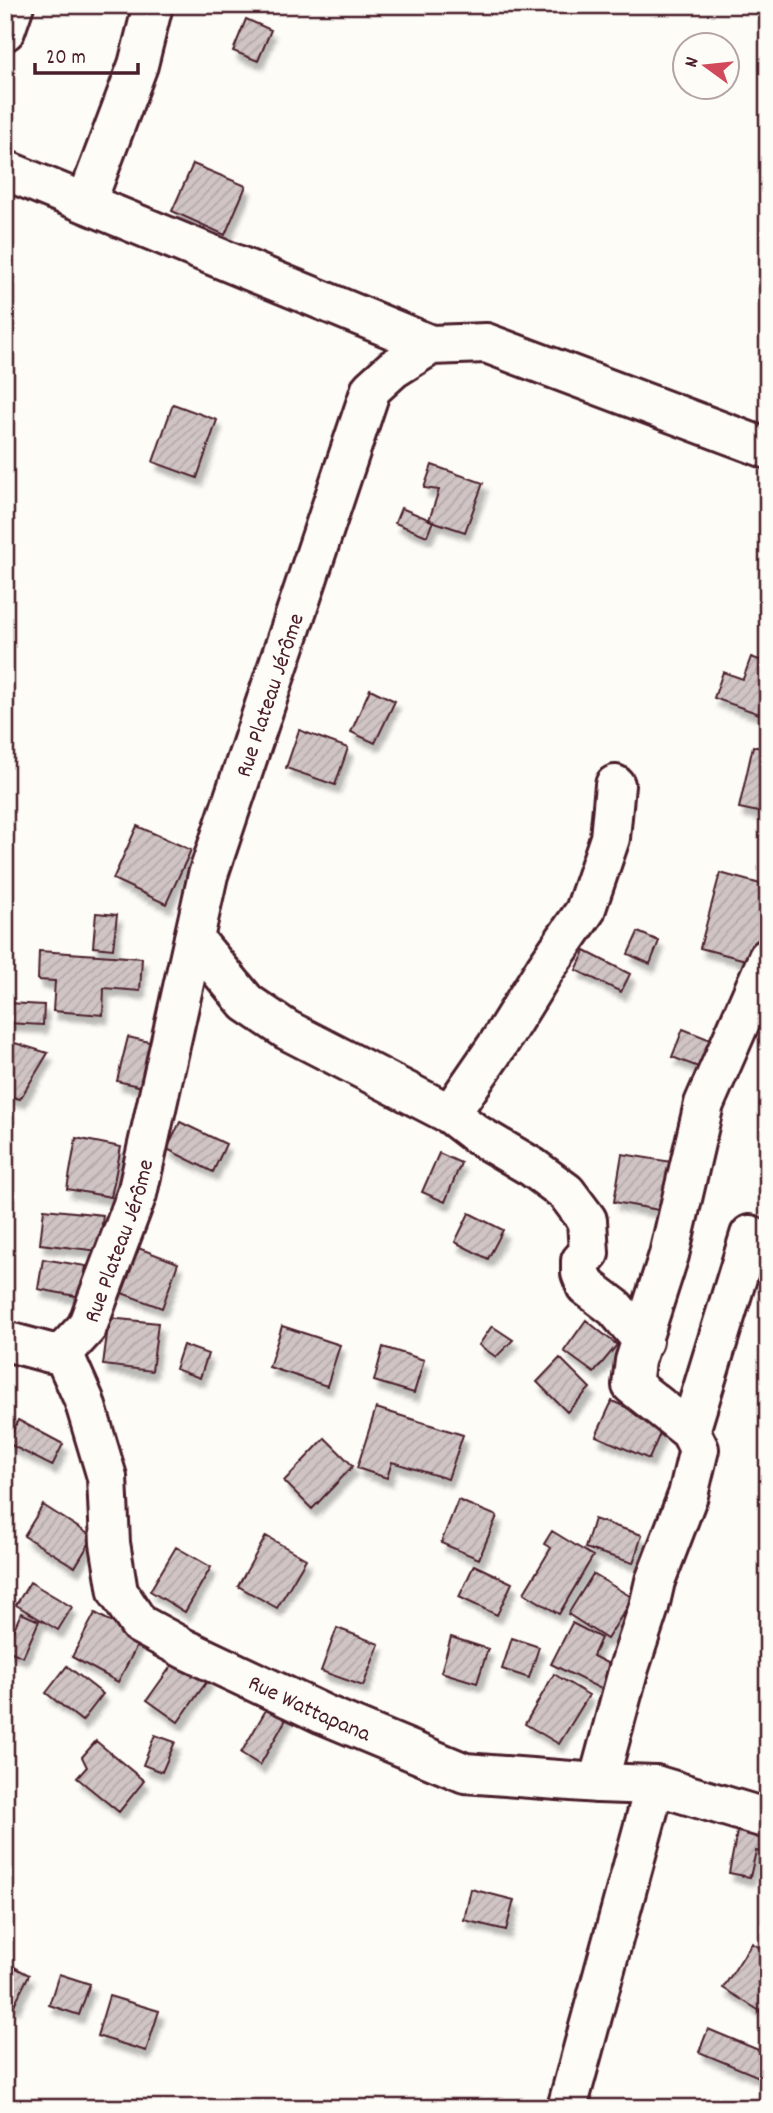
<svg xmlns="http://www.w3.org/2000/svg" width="773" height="2113" viewBox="0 0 773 2113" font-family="Dekko,sans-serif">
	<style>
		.building { fill: url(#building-hatch); stroke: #4a1f2b; stroke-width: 2; filter: url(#shadow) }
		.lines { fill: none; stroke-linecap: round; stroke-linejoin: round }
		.minor-casing { stroke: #4a1f2b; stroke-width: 44 }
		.minor { stroke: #fdfcf7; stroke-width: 38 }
		.labels { text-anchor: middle; stroke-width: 6; stroke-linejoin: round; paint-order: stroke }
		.street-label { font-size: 23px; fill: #4a1f2b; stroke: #fdfcf7 }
	</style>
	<defs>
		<pattern id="building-hatch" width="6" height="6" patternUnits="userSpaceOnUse" patternTransform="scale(1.75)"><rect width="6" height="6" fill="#d0c5c4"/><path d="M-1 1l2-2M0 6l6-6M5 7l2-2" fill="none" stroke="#b4a9a9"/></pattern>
		<filter id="shadow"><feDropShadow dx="4.5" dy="8" stdDeviation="2" flood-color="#0004"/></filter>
	</defs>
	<rect width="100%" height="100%" fill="#fdfcf7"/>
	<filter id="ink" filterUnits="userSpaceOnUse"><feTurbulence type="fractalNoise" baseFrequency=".0143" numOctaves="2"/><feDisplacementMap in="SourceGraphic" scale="14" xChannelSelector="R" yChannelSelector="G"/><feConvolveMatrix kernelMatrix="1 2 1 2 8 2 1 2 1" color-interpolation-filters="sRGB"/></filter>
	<g filter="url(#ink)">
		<!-- building -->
		<path class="building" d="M 246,19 L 271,30 L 258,61 L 233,51 Z
			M 193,164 L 246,186 L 225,235 L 172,211 Z
			M 173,404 L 217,420 L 197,478 L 153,462 Z
			M 432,465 L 483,483 L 465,532 L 429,520 L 439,490 L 424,488 Z
			M 401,508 L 433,521 L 427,536 L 395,523 Z
			M 751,657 L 768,663 L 768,710 L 765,716 L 714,698 L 723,672 L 743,679 Z
			M 370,689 L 395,701 L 375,743 L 351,732 Z
			M 299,730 L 348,748 L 335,785 L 286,768 Z
			M 753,746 L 768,750 L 768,814 L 739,808 Z
			M 137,826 L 191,850 L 166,904 L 113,879 Z
			M 720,873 L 768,886 L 768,954 L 765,965 L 700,948 Z
			M 96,913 L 117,915 L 113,949 L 93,947 Z
			M 638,932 L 659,941 L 650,964 L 628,954 Z
			M 39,951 L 142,958 L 140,991 L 104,988 L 103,1015 L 53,1011 L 55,981 L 38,980 Z
			M 585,951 L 630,974 L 621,992 L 576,970 Z
			M 8,1003 L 44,1005 L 43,1025 L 7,1023 Z
			M 683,1029 L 716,1042 L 706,1070 L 672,1057 Z
			M 128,1037 L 162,1045 L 151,1089 L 117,1081 Z
			M 5,1040 L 48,1053 L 20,1099 L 5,1095 Z
			M 180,1122 L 226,1144 L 213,1172 L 167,1149 Z
			M 76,1138 L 121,1147 L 111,1197 L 67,1189 Z
			M 439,1153 L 461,1163 L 445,1202 L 422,1192 Z
			M 622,1154 L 678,1163 L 670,1212 L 614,1202 Z
			M 44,1209 L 103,1215 L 99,1251 L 40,1244 Z
			M 469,1213 L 503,1230 L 488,1259 L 455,1242 Z
			M 125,1243 L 178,1263 L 162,1308 L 108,1288 Z
			M 43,1259 L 86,1266 L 81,1297 L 38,1289 Z
			M 109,1318 L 158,1323 L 152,1371 L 103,1365 Z
			M 586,1320 L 617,1345 L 594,1373 L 564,1351 Z
			M 282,1326 L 340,1345 L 327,1386 L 269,1367 Z
			M 492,1326 L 513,1340 L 496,1357 L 479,1345 Z
			M 183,1345 L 208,1354 L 200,1378 L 175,1369 Z
			M 383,1347 L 424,1360 L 414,1393 L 374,1381 Z
			M 560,1358 L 590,1388 L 567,1412 L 537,1382 Z
			M 612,1401 L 664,1424 L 649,1459 L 596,1436 Z
			M 376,1408 L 463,1435 L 448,1479 L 392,1462 L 387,1478 L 357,1468 Z
			M 18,1420 L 63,1444 L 52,1466 L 7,1443 Z
			M 325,1438 L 353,1466 L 312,1509 L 284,1481 Z
			M 458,1500 L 497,1516 L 479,1559 L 441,1543 Z
			M 43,1505 L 93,1537 L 75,1567 L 24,1536 Z
			M 594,1519 L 642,1535 L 633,1563 L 585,1548 Z
			M 552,1531 L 593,1556 L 559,1614 L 524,1593 L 551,1548 L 544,1544 Z
			M 266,1536 L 306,1559 L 277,1608 L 238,1586 Z
			M 176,1547 L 211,1567 L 185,1612 L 150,1591 Z
			M 474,1565 L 512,1583 L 497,1615 L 459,1597 Z
			M 593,1574 L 633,1598 L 607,1639 L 568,1614 Z
			M 30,1582 L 72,1607 L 58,1630 L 16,1605 Z
			M 21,1613 L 39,1621 L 23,1657 L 5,1649 Z
			M 95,1613 L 141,1638 L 118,1682 L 72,1657 Z
			M 572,1623 L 601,1638 L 593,1656 L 619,1669 L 607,1692 L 551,1664 Z
			M 337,1628 L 379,1644 L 363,1686 L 321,1671 Z
			M 451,1637 L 488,1649 L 477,1683 L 441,1672 Z
			M 512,1638 L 539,1647 L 529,1678 L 502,1669 Z
			M 177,1658 L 208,1680 L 178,1722 L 147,1700 Z
			M 67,1666 L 103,1694 L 82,1721 L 46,1693 Z
			M 554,1674 L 589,1695 L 559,1744 L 525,1724 Z
			M 270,1703 L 289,1714 L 260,1765 L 241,1753 Z
			M 155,1735 L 175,1742 L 162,1772 L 143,1765 Z
			M 96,1741 L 144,1781 L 119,1812 L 77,1778 L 87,1767 L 82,1757 Z
			M 739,1821 L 768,1827 L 768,1853 L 756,1851 L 750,1877 L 729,1873 Z
			M 471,1889 L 514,1900 L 506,1930 L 464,1920 Z
			M 752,1943 L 768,1953 L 768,2016 L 723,1988 Z
			M 5,1962 L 29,1975 L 14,2005 L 5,2001 Z
			M 59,1974 L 90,1984 L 79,2015 L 49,2005 Z
			M 109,1996 L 159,2011 L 146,2051 L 97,2036 Z
			M 708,2029 L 768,2054 L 768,2070 L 764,2079 L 699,2052 Z"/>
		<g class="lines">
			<!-- minor casing -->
			<g class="minor-casing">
				<g id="minor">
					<path d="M 5,31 L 14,5"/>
					<path d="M 5,170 L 431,345"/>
					<path d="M 86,203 L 138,65 L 153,5"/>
					<path d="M 194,939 L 247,1003 L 287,1030 L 450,1114 L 476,1134 L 532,1167 L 566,1192 L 587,1220 L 589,1253 L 581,1261 L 581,1273 L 586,1286 L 615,1308 L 643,1341"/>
					<path d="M 450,1114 L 499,1043 L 545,969 L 585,911 L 610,838 L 615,785"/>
					<path id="s1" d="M 5,1341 L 50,1353 L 63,1353 L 87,1327 L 137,1194 L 208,875 L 371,389 L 393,369 L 431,345 L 486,343 L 768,449"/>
					<path id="s2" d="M 63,1353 L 84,1400 L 107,1477 L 110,1543 L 118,1592 L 139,1624 L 185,1649 L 323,1714 L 465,1773 L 598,1783 L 655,1785 L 768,1819"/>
					<path d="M 690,1431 L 750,1235"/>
					<path d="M 598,1783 L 629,1668 L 649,1607 L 655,1581 L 688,1495 L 699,1449 L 690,1431 L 632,1385 L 635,1361 L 669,1255 L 704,1104 L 768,958"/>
					<path d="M 567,2108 L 655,1785"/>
				</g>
			</g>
			<!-- minor -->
			<use href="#minor" class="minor"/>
		</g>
	</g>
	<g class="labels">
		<!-- street labels -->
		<g class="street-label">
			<text dy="8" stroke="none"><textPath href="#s1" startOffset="754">Rue Plateau Jérôme</textPath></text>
			<text dy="8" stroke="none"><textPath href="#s1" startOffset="187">Rue Plateau Jérôme</textPath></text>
			<text dy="8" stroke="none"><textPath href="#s2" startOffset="476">Rue Wattapana</textPath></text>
		</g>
	</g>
	<!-- margin -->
	<rect width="773" height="2113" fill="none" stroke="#fdfcf7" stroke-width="28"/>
	<rect x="14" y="14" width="745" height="2085" fill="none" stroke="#4a1f2b" stroke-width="2.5" filter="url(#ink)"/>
	<!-- north arrow -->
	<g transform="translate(706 66) rotate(285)"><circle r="33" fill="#fdfcf7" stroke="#b5a4a5" stroke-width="2"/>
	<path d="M0-5L12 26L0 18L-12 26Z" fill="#d1495b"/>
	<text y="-10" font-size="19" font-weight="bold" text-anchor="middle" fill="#4a1f2b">N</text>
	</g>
	<!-- scale -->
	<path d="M35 63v10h103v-10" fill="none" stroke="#4a1f2b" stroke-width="3.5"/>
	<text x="46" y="63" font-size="21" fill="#4a1f2b" stroke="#fdfcf7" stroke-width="5" paint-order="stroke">20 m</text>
</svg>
